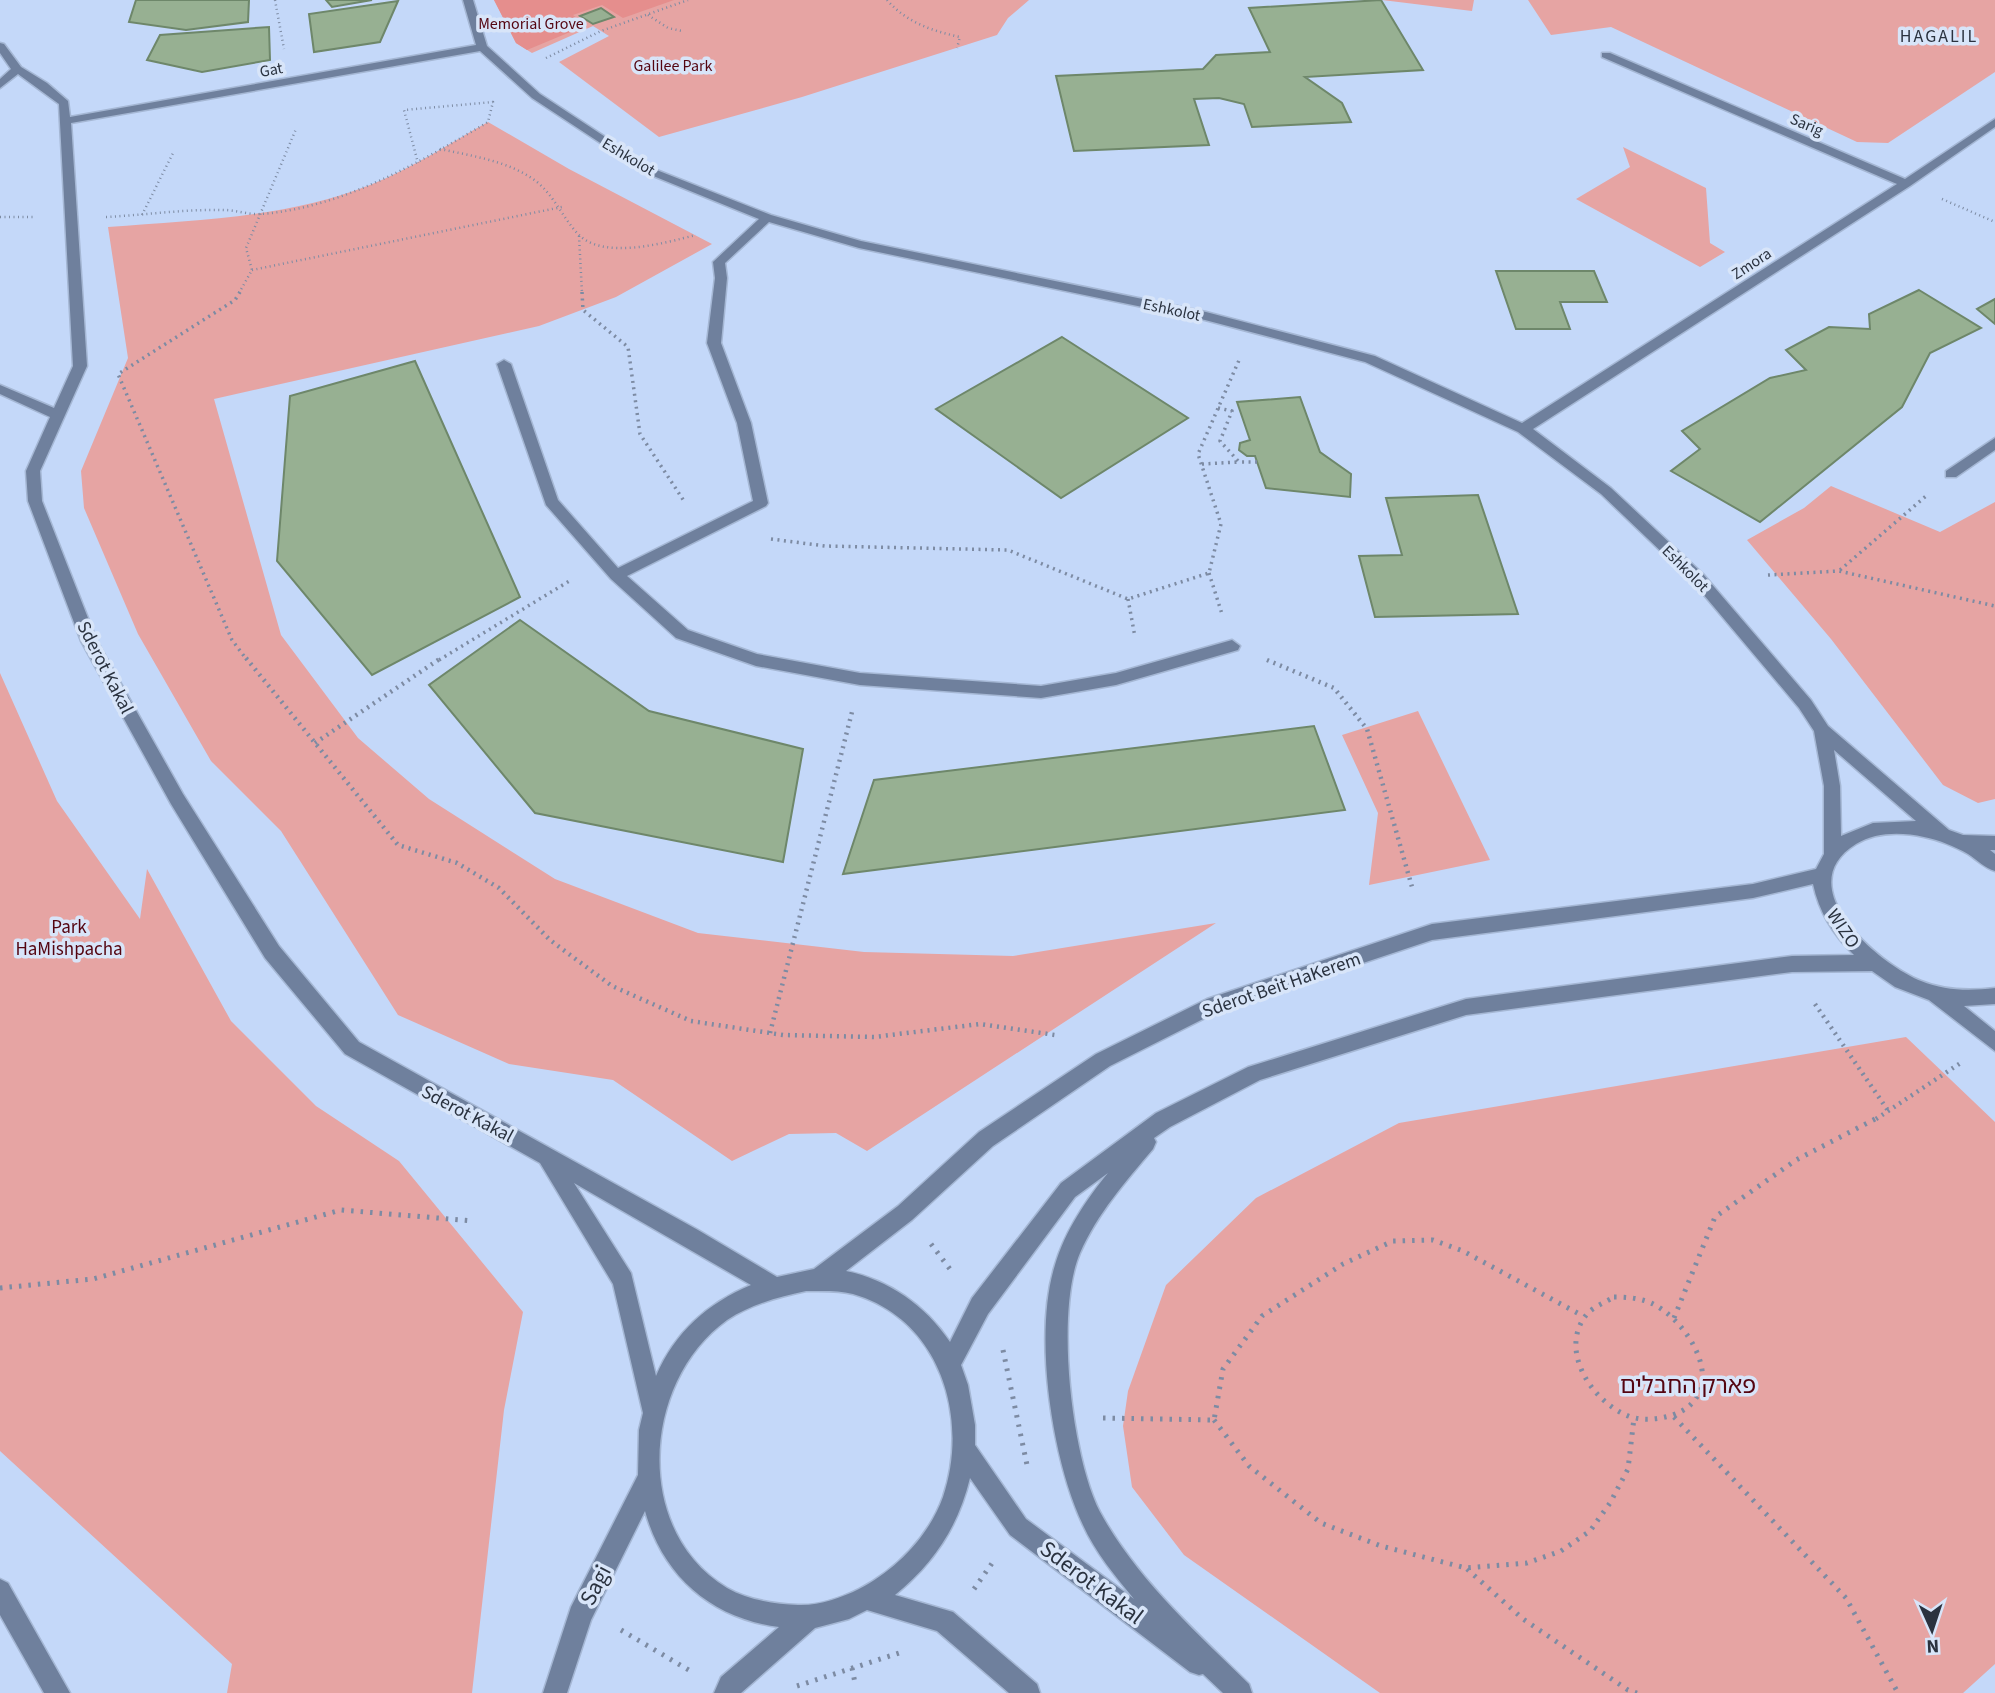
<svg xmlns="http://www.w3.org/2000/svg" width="1995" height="1693" viewBox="0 0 1995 1693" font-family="'Source Sans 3','Noto Sans Hebrew',sans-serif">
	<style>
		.green { fill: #e6a4a3 }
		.forest { fill: #e58e8d }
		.building { fill: #97b092; stroke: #6e876a; stroke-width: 2 }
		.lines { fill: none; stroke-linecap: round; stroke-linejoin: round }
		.minor-casing { stroke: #a5b7d4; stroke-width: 3 }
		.path-far3 { stroke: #7d8ba3; stroke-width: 2.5; stroke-dasharray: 1 3.5; stroke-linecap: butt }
		.path-far2 { stroke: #7d8ba3; stroke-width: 3.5; stroke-dasharray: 2 4.5; stroke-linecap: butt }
		.path-far1 { stroke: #7d8ba3; stroke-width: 4.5; stroke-dasharray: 2 5; stroke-linecap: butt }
		.path { stroke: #7d8ba3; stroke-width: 5; stroke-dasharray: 2.5 7; stroke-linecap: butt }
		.minor { fill: #6f809d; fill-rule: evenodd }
		.labels { text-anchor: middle; stroke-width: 7; stroke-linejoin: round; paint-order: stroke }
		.far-park-label { font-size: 16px; fill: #540511; stroke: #d8e5f9 }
		.far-street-label { font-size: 16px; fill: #2a323f; stroke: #d8e5f9 }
		.far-neighbourhood-label { font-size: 18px; letter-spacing: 2px; fill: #2a323f; stroke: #d8e5f9 }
		.street-label { font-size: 19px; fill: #2a323f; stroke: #d8e5f9 }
		.park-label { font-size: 19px; fill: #540511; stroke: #d8e5f9 }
		.near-park-label { font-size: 23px; fill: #540511; stroke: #d8e5f9 }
		.near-street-label { font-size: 23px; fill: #2a323f; stroke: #d8e5f9 }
	</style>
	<rect width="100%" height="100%" fill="#c4d8f9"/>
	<!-- green -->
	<path class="green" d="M 494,0 L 1029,0 L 1008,18 L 997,35 L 802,97 L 659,137 L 559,62 L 609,36 L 593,26 L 532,53 L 516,43 Z
		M 1382,0 L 1474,0 L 1472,11 Z
		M 1528,0 L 1995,0 L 1995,72 L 1888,143 L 1857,142 L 1611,27 L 1551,35 Z
		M 488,122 L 569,169 L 712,244 L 616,297 L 539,326 L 214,399 L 281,635 L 358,738 L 429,799 L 555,879 L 698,933 L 864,952 L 1013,956 L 1216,923 L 867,1151 L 836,1133 L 789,1134 L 732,1161 L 613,1080 L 509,1064 L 398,1015 L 281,831 L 211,761 L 138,634 L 84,508 L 81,471 L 128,358 L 108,227 C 196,220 286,218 370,185 C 411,169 450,143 488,122 Z
		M 1623,147 L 1706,188 L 1710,243 L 1725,252 L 1700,267 L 1576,199 L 1630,167 Z
		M 1831,486 L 1940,532 L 1995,502 L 1995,799 L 1978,803 L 1943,785 L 1831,639 L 1747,540 L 1804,508 Z
		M 0,673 L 57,801 L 140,919 L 147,869 L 231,1021 L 316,1106 L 399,1161 L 523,1312 L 504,1410 L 472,1693 L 227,1693 L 232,1664 L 0,1451 Z
		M 1418,711 L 1490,860 L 1369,885 L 1378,813 L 1342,735 Z
		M 1906,1037 L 1995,1122 L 1995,1664 L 1963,1693 L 1380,1693 L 1184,1555 L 1132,1487 L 1123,1426 L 1128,1391 L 1166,1285 L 1256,1198 L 1399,1123 Z"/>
	<!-- forest -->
	<path class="forest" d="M 494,0 L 674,0 L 623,18 L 602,5 L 573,15 L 587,25 L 527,50 L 516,43 Z"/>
	<!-- building -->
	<path class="building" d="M 136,0 L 249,0 L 248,22 L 186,30 L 129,22 Z
		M 326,0 L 372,0 L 332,7 Z
		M 1381,0 L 1423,70 L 1305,77 L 1342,103 L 1351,122 L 1252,127 L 1244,104 L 1219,98 L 1194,99 L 1209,145 L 1074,151 L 1056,76 L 1203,69 L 1216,55 L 1270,52 L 1249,8 Z
		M 398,1 L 380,42 L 314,52 L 309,14 Z
		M 601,8 L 614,17 L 593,24 L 580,16 Z
		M 269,27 L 270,60 L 202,72 L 147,60 L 160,35 Z
		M 1496,271 L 1594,271 L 1607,302 L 1560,302 L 1570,329 L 1516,329 Z
		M 1919,290 L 1981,328 L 1930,353 L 1902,407 L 1760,522 L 1671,471 L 1700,449 L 1682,431 L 1770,378 L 1806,370 L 1786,350 L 1829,327 L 1870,329 L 1869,314 Z
		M 1995,299 L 1995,324 L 1977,309 Z
		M 1062,337 L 1188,418 L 1061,498 L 936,409 Z
		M 415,361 L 520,597 L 372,675 L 277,561 L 290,396 Z
		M 1300,397 L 1320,452 L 1351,474 L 1350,497 L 1266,488 L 1255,456 L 1247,456 L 1239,450 L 1240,443 L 1250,440 L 1237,402 Z
		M 1478,495 L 1518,614 L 1375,617 L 1359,556 L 1402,555 L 1386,498 Z
		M 520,620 L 649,711 L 803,749 L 783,862 L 535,813 L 429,685 Z
		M 1314,726 L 1345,810 L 843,874 L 874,780 Z"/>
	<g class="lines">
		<!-- minor casing -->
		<g class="minor-casing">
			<path id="minor" d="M 463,0 L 473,0 L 487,46 L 540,94 L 654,169 L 771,215 L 861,241 L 1206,312 L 1375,356 L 1522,423 L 1897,184 L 1602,57 L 1602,53 L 1610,53 L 1905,179 L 1995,119 L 1995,127 L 1910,186 L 1533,429 L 1611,488 L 1703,574 L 1811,700 L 1828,726 L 1949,830 L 1963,835 L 1995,836 L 1995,850 L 1990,850 L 1995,854 L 1995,871 C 1985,868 1977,860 1968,854 C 1954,846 1939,840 1924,837 C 1901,832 1876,832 1856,844 C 1788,886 1877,963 1921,981 C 1945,991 1970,991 1995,988 L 1995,1004 L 1964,1006 L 1995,1031 L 1995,1051 L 1929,1000 L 1895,987 L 1872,971 L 1792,972 L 1466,1015 L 1260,1080 L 1170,1127 L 1154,1138 L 1156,1142 L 1153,1149 C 1126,1181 1097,1214 1080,1253 C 1055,1311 1071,1456 1100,1512 C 1136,1578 1196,1632 1249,1684 L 1252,1693 L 1223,1693 L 1203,1674 L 1199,1675 L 1190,1672 L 1010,1535 L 970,1478 C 958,1527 934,1563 895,1595 L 953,1612 L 1037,1684 L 1040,1693 L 1009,1693 L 937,1631 L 867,1610 L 849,1619 L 815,1628 L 741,1693 L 714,1693 L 721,1677 L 779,1627 C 711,1618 663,1576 645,1511 L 591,1620 L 567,1693 L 543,1693 L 571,1607 L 638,1475 L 639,1430 L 643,1413 L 613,1284 L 540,1163 L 345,1054 L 265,958 L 171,804 L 81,641 L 28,501 L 26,471 L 50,417 L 0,394 L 0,385 L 54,408 L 73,366 L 59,104 L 18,74 L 0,88 L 0,79 L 11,69 L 0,53 L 0,43 L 4,44 L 21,67 L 47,83 L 68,101 L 70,117 L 476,45 ZM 480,51 L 532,98 L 646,173 L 759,219 L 713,262 L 715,278 L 707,343 L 737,423 L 753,501 L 618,568 L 558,500 L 511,364 L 504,360 L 497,364 L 546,505 L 611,579 L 676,638 L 756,666 L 860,685 L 1041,698 L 1116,685 L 1238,650 L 1240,646 L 1232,640 L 1116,673 L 1041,686 L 860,673 L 757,654 L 688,630 L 627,576 L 766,506 L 768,503 L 751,423 L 721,343 L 727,278 L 725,263 L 769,222 L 859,248 L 1205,320 L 1365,362 L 1518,432 L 1601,494 L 1693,582 L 1799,708 L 1814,731 L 1824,786 L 1824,854 L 1816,869 L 1753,884 L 1432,924 L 1207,999 L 1096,1054 L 979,1132 L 898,1206 L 814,1269 L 777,1277 L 698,1230 L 359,1042 L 279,946 L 183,794 L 97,641 L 42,501 L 40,471 L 87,366 L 71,123 ZM 1834,750 L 1916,821 L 1873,823 L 1841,836 L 1840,786 ZM 1813,884 C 1819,912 1833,935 1854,955 L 1792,956 L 1466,999 L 1248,1067 L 1156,1113 L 1061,1183 L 972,1298 L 950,1342 C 925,1305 889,1280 846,1271 L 912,1220 L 993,1146 L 1110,1066 L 1219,1011 L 1432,940 L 1753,898 ZM 1108,1173 C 1086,1200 1065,1231 1055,1265 C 1033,1335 1052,1460 1083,1525 C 1095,1552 1116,1577 1134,1599 L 1026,1519 L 975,1445 L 975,1425 L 968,1385 L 961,1365 L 988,1314 L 1075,1197 ZM 574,1183 L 751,1285 C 708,1303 675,1332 656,1376 L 631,1273 ZM 806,1291 C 822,1291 838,1290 853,1294 C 940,1319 970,1417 943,1497 C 929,1536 896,1570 859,1589 C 841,1598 818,1606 798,1605 C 774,1604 748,1600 727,1588 C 632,1531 642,1381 727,1320 C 751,1304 779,1297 806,1291 Z
				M 1995,438 L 1995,450 L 1956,477 L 1946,477 L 1946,471 Z
				M 0,1579 L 8,1583 L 70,1693 L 44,1693 L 0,1615 Z"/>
		</g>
		<!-- path-far3 -->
		<path class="path-far3" d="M 275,0 L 284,49
			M 887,0 C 906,22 932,31 960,37 L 957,48
			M 648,15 L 668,28 L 682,31
			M 546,58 L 601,31 L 688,0
			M 440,149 C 472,156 510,161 537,182 C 554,196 562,216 577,233 C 602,261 664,243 696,235
			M 1942,199 L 1995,222
			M 142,215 L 174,151
			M 0,217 L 34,217
			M 106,217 C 145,215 185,209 224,210 C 236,210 249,215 261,214 C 342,208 420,162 488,122 L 493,102 L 404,110 L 418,163
			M 579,236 L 582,293
			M 252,270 L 562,207
			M 239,293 L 252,270 L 246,248 L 296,129"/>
		<!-- path-far2 -->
		<path class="path-far2" d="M 240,292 L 235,300 L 118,374 L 232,640 L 247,660
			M 582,292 L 583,310 L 628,347 L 640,434 L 684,501
			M 1218,408 L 1232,411 L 1220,441 L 1239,462 L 1257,462
			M 1202,464 L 1239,462
			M 771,539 L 825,546 L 1008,550 L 1128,599 L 1209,573 L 1221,524 L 1198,454 L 1240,358
			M 1840,570 L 1926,496
			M 1209,573 L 1222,614
			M 1768,575 L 1839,571 L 1995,606
			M 1128,599 L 1135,637
			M 439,660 L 571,580"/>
		<!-- path-far1 -->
		<path class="path-far1" d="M 246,658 L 398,845 L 457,863 L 499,888 L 550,940 L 612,986 L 691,1021 L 783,1035 L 874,1037 L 980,1024 L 1055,1035
			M 1267,660 L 1334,688 L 1367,729 L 1412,887
			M 315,743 L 441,658
			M 1815,1004 L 1889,1112
			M 770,1033 L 852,712
			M 1876,1119 L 1962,1062"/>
		<!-- path -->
		<path class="path" d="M 931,1244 L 953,1273
			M 0,1288 L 93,1279 L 341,1210 L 474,1221
			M 1614,1297 C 1627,1297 1639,1298 1651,1303 C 1678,1315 1712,1359 1700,1391 C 1694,1404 1686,1410 1673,1415 C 1659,1419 1646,1421 1631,1417 C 1593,1404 1557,1350 1587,1314 C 1593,1307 1606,1302 1614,1297 Z
			M 1674,1318 L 1715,1217 L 1796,1160 L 1879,1117
			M 1003,1350 L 1027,1465
			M 1674,1417 L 1846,1598 L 1898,1693
			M 1103,1418 L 1214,1420 L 1223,1369 L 1262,1316 L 1343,1264 L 1393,1241 L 1433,1240 L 1463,1251 L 1583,1316
			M 1214,1420 L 1249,1466 L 1321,1523 L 1381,1546 L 1466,1568 L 1527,1563 L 1561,1551 L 1590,1531 L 1610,1503 L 1628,1469 L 1634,1418
			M 1467,1569 L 1523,1619 L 1628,1690 L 1637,1693
			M 974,1589 L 995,1559
			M 621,1630 L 692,1672
			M 852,1668 L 855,1683
			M 797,1686 L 899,1653"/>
		<!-- minor -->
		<use href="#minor" class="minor"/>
	</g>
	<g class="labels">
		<!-- far-park labels -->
		<g class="far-park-label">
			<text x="531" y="29">Memorial Grove</text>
			<text x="673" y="71">Galilee Park</text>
		</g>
		<!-- far-street labels -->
		<g class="far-street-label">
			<text transform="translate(271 69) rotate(-10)" y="6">Gat</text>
			<text transform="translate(1807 124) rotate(23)" y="6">Sarig</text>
			<text transform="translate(629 156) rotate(31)" y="6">Eshkolot</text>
			<text transform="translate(1751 263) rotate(-33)" y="6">Zmora</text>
			<text transform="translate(1172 309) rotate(12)" y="6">Eshkolot</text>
			<text transform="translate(1686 568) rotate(45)" y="6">Eshkolot</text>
		</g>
		<!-- far-neighbourhood labels -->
		<g class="far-neighbourhood-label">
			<text x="1939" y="42">HAGALIL</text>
		</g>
		<!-- street labels -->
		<g class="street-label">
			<text transform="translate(106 667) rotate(63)" y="7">Sderot Kakal</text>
			<text transform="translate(1844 928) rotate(56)" y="7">WIZO</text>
			<text transform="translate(1281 984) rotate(-19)" y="7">Sderot Beit HaKerem</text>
			<text transform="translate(468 1113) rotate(28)" y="7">Sderot Kakal</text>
		</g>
		<!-- park labels -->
		<g class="park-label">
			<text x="69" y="933">Park<tspan x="69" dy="22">HaMishpacha</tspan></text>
		</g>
		<!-- near-park labels -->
		<g class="near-park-label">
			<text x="1688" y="1393">פארק החבלים</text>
		</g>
		<!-- near-street labels -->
		<g class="near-street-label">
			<text transform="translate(1092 1582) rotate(37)" y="8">Sderot Kakal</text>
			<text transform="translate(595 1585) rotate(-63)" y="8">Sagi</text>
		</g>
	</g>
	<!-- north arrow -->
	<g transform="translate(1932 1630) rotate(177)" stroke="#d8e5f9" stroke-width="5" paint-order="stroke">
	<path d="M0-5L12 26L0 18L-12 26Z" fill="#2a323f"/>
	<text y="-10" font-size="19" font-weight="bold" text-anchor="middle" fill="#2a323f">N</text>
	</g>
</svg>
